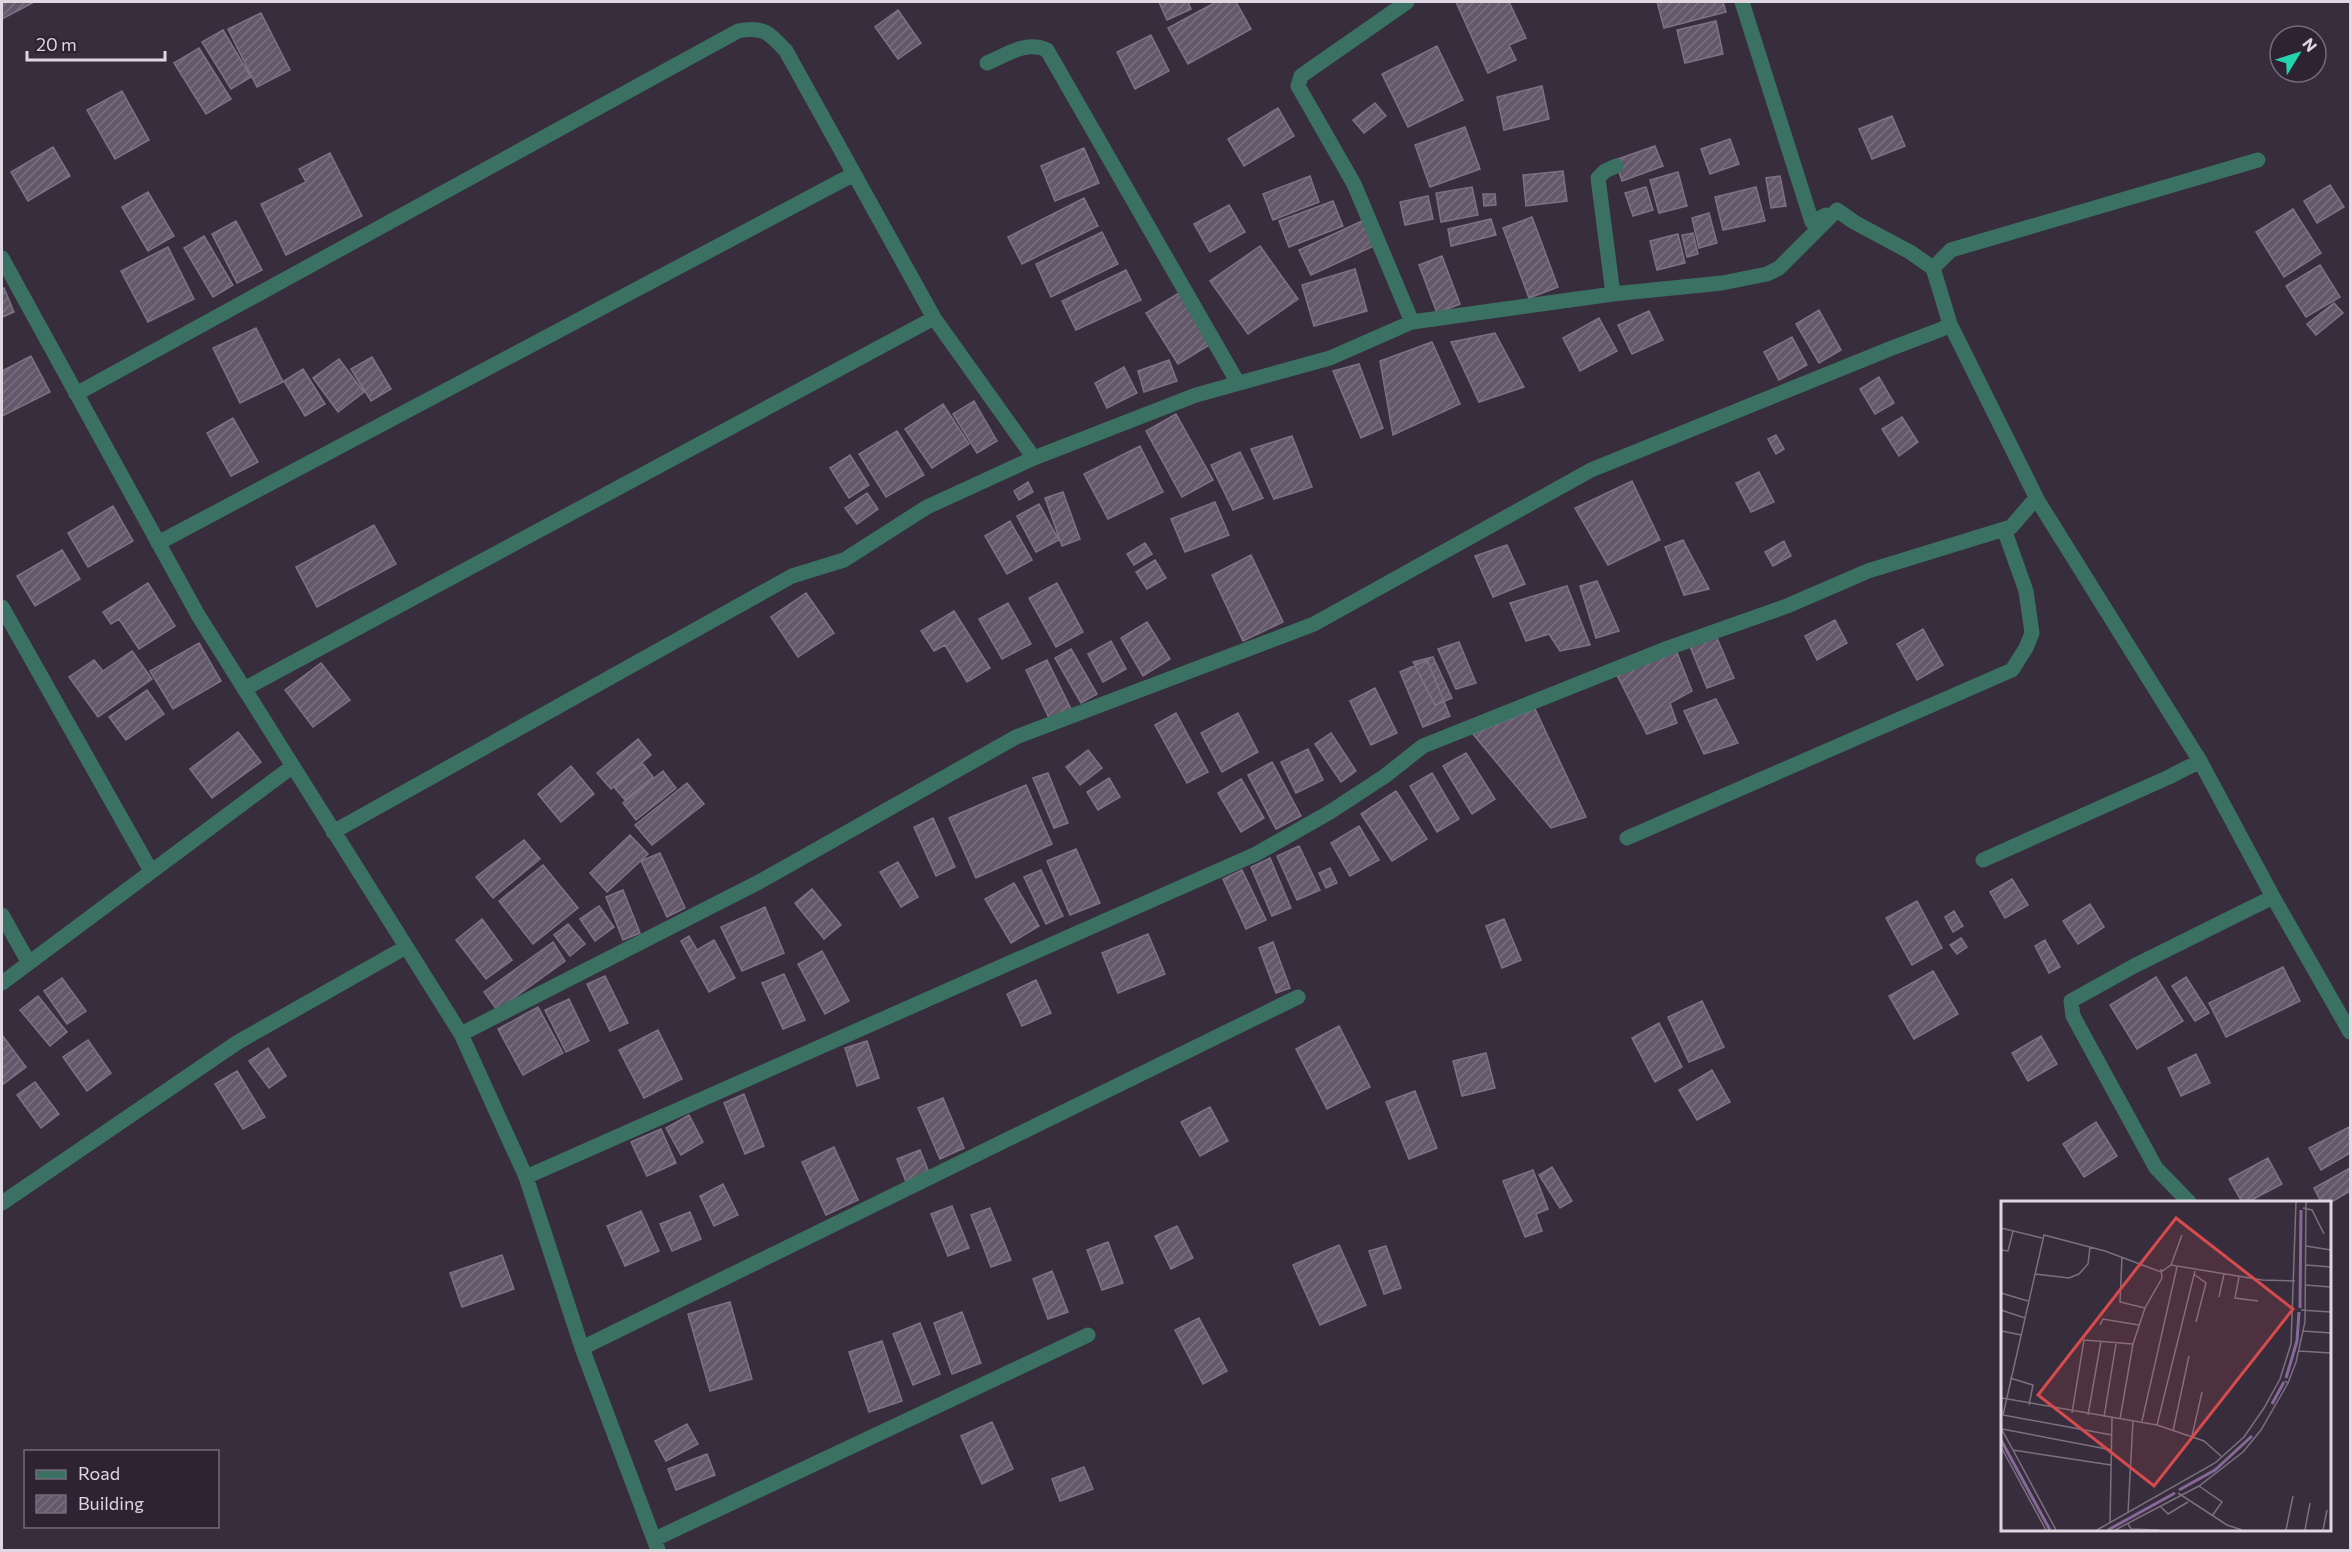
<svg xmlns="http://www.w3.org/2000/svg" width="2352" height="1552" viewBox="0 0 2352 1552" font-family="Commissioner,sans-serif">
	<style>
		.building { fill: url(#building-hatch); stroke: #7d7285; stroke-width: 1.5 }
		.lines { fill: none; stroke-linecap: round; stroke-linejoin: round }
		.minor { stroke: #3b7162; stroke-width: 15 }
		.inset-river { fill: none; stroke: #876999; stroke-width: 3 }
		.inset-road { fill: none; stroke: #7a717f; stroke-width: 1.5 }
		.view { fill: #d84b4d; fill-opacity: 0.15; stroke: #d84b4d; stroke-width: 3 }
		.inset-edge { fill: none; stroke: #ded8e2; stroke-width: 3 }
	</style>
	<defs>
		<pattern id="building-hatch" width="6" height="6" patternUnits="userSpaceOnUse" patternTransform="scale(1.5)"><rect width="6" height="6" fill="#63586a"/><path d="M-1 1l2-2M0 6l6-6M5 7l2-2" fill="none" stroke="#796f7f"/></pattern>
	</defs>
	<rect width="100%" height="100%" fill="#372d3d"/>
	<!-- building -->
	<path class="building" d="M 2,2 L 34,2 L 2,19 Z
		M 1159,2 L 1188,2 L 1191,9 L 1167,20 Z
		M 1216,2 L 1236,2 L 1251,29 L 1188,64 L 1168,28 Z
		M 1456,2 L 1509,2 L 1526,38 L 1509,45 L 1516,60 L 1488,73 Z
		M 1657,2 L 1723,2 L 1726,12 L 1664,28 Z
		M 898,10 L 921,43 L 898,59 L 875,27 Z
		M 261,13 L 290,70 L 257,87 L 228,29 Z
		M 1716,21 L 1723,54 L 1685,63 L 1677,30 Z
		M 223,30 L 251,77 L 231,89 L 202,42 Z
		M 1151,35 L 1169,71 L 1135,89 L 1117,52 Z
		M 1437,46 L 1463,100 L 1408,127 L 1382,74 Z
		M 199,48 L 231,99 L 206,114 L 174,63 Z
		M 1542,86 L 1549,119 L 1504,130 L 1497,97 Z
		M 122,91 L 149,140 L 115,159 L 87,110 Z
		M 1375,103 L 1386,116 L 1364,133 L 1353,120 Z
		M 1278,108 L 1294,136 L 1244,166 L 1228,139 Z
		M 1892,116 L 1905,146 L 1872,159 L 1859,129 Z
		M 1465,127 L 1480,169 L 1430,187 L 1415,145 Z
		M 1730,139 L 1739,164 L 1710,174 L 1701,149 Z
		M 1655,146 L 1663,166 L 1622,181 L 1615,160 Z
		M 53,147 L 70,176 L 28,201 L 11,172 Z
		M 1084,148 L 1099,183 L 1055,201 L 1041,166 Z
		M 330,153 L 362,216 L 286,255 L 261,204 L 306,182 L 299,169 Z
		M 1563,171 L 1567,201 L 1526,206 L 1523,175 Z
		M 1678,172 L 1687,206 L 1659,213 L 1650,180 Z
		M 1310,176 L 1319,202 L 1273,220 L 1263,194 Z
		M 1780,176 L 1786,206 L 1771,208 L 1766,178 Z
		M 2330,185 L 2344,207 L 2317,223 L 2304,201 Z
		M 1472,187 L 1478,215 L 1441,222 L 1436,193 Z
		M 1646,187 L 1653,210 L 1633,216 L 1625,193 Z
		M 1756,187 L 1765,221 L 1723,230 L 1715,197 Z
		M 148,192 L 174,236 L 148,251 L 122,207 Z
		M 1483,194 L 1495,194 L 1496,205 L 1484,206 Z
		M 1428,196 L 1433,219 L 1405,225 L 1400,202 Z
		M 1084,198 L 1098,226 L 1022,264 L 1008,237 Z
		M 1333,201 L 1343,226 L 1289,247 L 1279,221 Z
		M 1229,205 L 1245,232 L 1210,252 L 1194,224 Z
		M 2293,209 L 2321,253 L 2284,277 L 2256,232 Z
		M 1709,213 L 1717,243 L 1699,248 L 1692,218 Z
		M 1532,217 L 1558,287 L 1529,298 L 1503,228 Z
		M 1491,219 L 1496,235 L 1451,246 L 1448,229 Z
		M 1364,220 L 1376,245 L 1311,275 L 1299,250 Z
		M 236,221 L 262,270 L 237,283 L 212,234 Z
		M 1102,232 L 1118,264 L 1051,297 L 1036,264 Z
		M 1693,233 L 1698,254 L 1687,257 L 1682,235 Z
		M 1678,234 L 1685,263 L 1657,270 L 1650,241 Z
		M 204,236 L 233,285 L 213,297 L 184,248 Z
		M 1260,246 L 1298,299 L 1248,334 L 1210,281 Z
		M 168,247 L 194,299 L 148,322 L 121,271 Z
		M 1442,256 L 1460,304 L 1437,313 L 1419,265 Z
		M 2320,265 L 2340,297 L 2306,317 L 2286,286 Z
		M 1355,269 L 1367,311 L 1314,326 L 1302,285 Z
		M 1126,270 L 1141,300 L 1076,330 L 1062,301 Z
		M 4,288 L 14,312 L 2,317 L 2,289 Z
		M 1179,293 L 1211,344 L 1178,364 L 1146,313 Z
		M 2334,303 L 2343,313 L 2316,335 L 2307,324 Z
		M 1819,310 L 1841,350 L 1819,363 L 1796,324 Z
		M 1649,311 L 1663,340 L 1632,354 L 1618,325 Z
		M 1599,318 L 1617,351 L 1580,371 L 1563,338 Z
		M 256,328 L 283,382 L 240,403 L 213,348 Z
		M 1495,333 L 1524,387 L 1479,402 L 1451,342 Z
		M 1792,337 L 1807,365 L 1779,380 L 1764,352 Z
		M 1432,342 L 1460,404 L 1393,435 L 1380,361 Z
		M 31,356 L 50,392 L 2,416 L 2,371 Z
		M 372,357 L 391,389 L 371,401 L 351,369 Z
		M 339,359 L 364,392 L 338,412 L 313,378 Z
		M 1169,360 L 1177,381 L 1144,392 L 1138,371 Z
		M 1359,364 L 1383,428 L 1361,438 L 1333,371 Z
		M 1124,367 L 1137,393 L 1107,408 L 1095,383 Z
		M 303,369 L 325,404 L 305,416 L 284,381 Z
		M 1879,377 L 1894,403 L 1875,414 L 1860,389 Z
		M 974,401 L 997,441 L 977,453 L 953,414 Z
		M 943,404 L 969,444 L 932,468 L 905,429 Z
		M 1176,414 L 1213,480 L 1182,497 L 1146,431 Z
		M 1902,417 L 1918,442 L 1899,456 L 1882,429 Z
		M 233,418 L 258,462 L 231,476 L 207,433 Z
		M 897,431 L 924,475 L 886,497 L 859,454 Z
		M 1776,435 L 1784,449 L 1776,454 L 1768,439 Z
		M 1292,436 L 1312,487 L 1274,499 L 1251,449 Z
		M 1140,446 L 1163,492 L 1108,519 L 1084,474 Z
		M 1240,452 L 1263,498 L 1233,510 L 1211,465 Z
		M 850,455 L 869,485 L 849,498 L 830,468 Z
		M 1759,472 L 1774,502 L 1751,512 L 1736,483 Z
		M 1632,481 L 1660,540 L 1608,565 L 1575,508 Z
		M 1028,482 L 1033,492 L 1019,500 L 1014,491 Z
		M 1063,492 L 1080,539 L 1062,546 L 1045,498 Z
		M 867,493 L 878,509 L 857,524 L 845,508 Z
		M 1215,502 L 1229,535 L 1185,552 L 1171,519 Z
		M 1039,504 L 1059,540 L 1036,552 L 1017,516 Z
		M 113,506 L 133,541 L 88,567 L 68,533 Z
		M 1010,521 L 1032,560 L 1007,574 L 985,536 Z
		M 374,525 L 396,564 L 317,607 L 296,567 Z
		M 1683,540 L 1709,589 L 1684,595 L 1665,547 Z
		M 1784,541 L 1791,556 L 1773,566 L 1765,552 Z
		M 1145,543 L 1152,554 L 1134,565 L 1127,554 Z
		M 1507,545 L 1525,584 L 1493,597 L 1475,556 Z
		M 62,550 L 80,579 L 35,606 L 17,576 Z
		M 1251,555 L 1283,622 L 1243,641 L 1212,575 Z
		M 1155,560 L 1166,578 L 1147,589 L 1136,572 Z
		M 1597,581 L 1619,631 L 1596,638 L 1580,586 Z
		M 148,583 L 175,626 L 139,649 L 119,619 L 111,624 L 103,612 Z
		M 1057,583 L 1083,632 L 1056,647 L 1029,598 Z
		M 1567,586 L 1590,645 L 1560,651 L 1549,634 L 1526,641 L 1510,603 Z
		M 806,593 L 834,633 L 798,657 L 771,617 Z
		M 1008,603 L 1031,644 L 1002,659 L 979,619 Z
		M 954,611 L 990,668 L 967,682 L 945,645 L 934,651 L 921,631 Z
		M 1835,620 L 1847,643 L 1817,660 L 1805,636 Z
		M 1147,622 L 1170,659 L 1143,676 L 1121,638 Z
		M 1923,629 L 1943,665 L 1917,680 L 1897,644 Z
		M 1717,638 L 1734,678 L 1707,688 L 1689,644 Z
		M 1111,641 L 1126,669 L 1103,682 L 1088,654 Z
		M 1459,642 L 1476,683 L 1456,689 L 1438,649 Z
		M 199,643 L 221,681 L 173,709 L 150,671 Z
		M 1674,645 L 1692,691 L 1670,703 L 1677,723 L 1647,734 L 1615,671 Z
		M 1071,649 L 1097,694 L 1081,703 L 1055,658 Z
		M 132,651 L 152,679 L 98,717 L 69,677 L 94,660 L 103,671 Z
		M 1433,657 L 1452,698 L 1435,705 L 1413,662 Z
		M 1047,660 L 1072,711 L 1051,722 L 1026,670 Z
		M 1427,660 L 1450,716 L 1423,727 L 1400,672 Z
		M 321,663 L 350,700 L 313,727 L 285,690 Z
		M 1375,688 L 1397,733 L 1371,745 L 1350,701 Z
		M 147,690 L 164,714 L 126,740 L 109,717 Z
		M 1716,699 L 1738,743 L 1704,754 L 1684,711 Z
		M 1535,709 L 1586,817 L 1551,828 L 1473,734 Z
		M 1176,713 L 1208,772 L 1187,783 L 1155,725 Z
		M 1238,713 L 1258,752 L 1222,772 L 1201,733 Z
		M 238,732 L 261,762 L 212,798 L 190,769 Z
		M 1331,733 L 1356,771 L 1341,782 L 1315,744 Z
		M 638,739 L 651,755 L 611,789 L 597,773 Z
		M 1308,749 L 1323,780 L 1296,793 L 1281,762 Z
		M 1088,750 L 1102,768 L 1080,785 L 1066,767 Z
		M 1466,753 L 1495,799 L 1472,814 L 1443,766 Z
		M 1272,762 L 1301,816 L 1276,829 L 1248,775 Z
		M 643,764 L 653,777 L 625,800 L 614,787 Z
		M 571,766 L 594,794 L 561,822 L 538,794 Z
		M 663,771 L 676,788 L 636,820 L 623,803 Z
		M 1048,773 L 1068,823 L 1054,828 L 1033,778 Z
		M 1432,773 L 1459,819 L 1437,832 L 1410,786 Z
		M 1109,778 L 1120,797 L 1098,810 L 1087,792 Z
		M 1241,779 L 1264,818 L 1241,832 L 1218,793 Z
		M 687,783 L 704,804 L 652,845 L 635,825 Z
		M 1026,785 L 1052,844 L 976,878 L 949,818 Z
		M 1396,791 L 1427,839 L 1392,861 L 1361,814 Z
		M 933,818 L 955,867 L 936,876 L 914,827 Z
		M 1359,826 L 1379,860 L 1350,876 L 1331,843 Z
		M 630,835 L 648,854 L 607,892 L 590,873 Z
		M 524,840 L 540,859 L 493,898 L 476,877 Z
		M 1299,846 L 1320,890 L 1297,900 L 1277,856 Z
		M 1076,849 L 1100,903 L 1070,915 L 1047,861 Z
		M 660,853 L 685,908 L 667,917 L 641,861 Z
		M 1270,858 L 1291,908 L 1272,916 L 1251,867 Z
		M 898,862 L 918,897 L 901,907 L 880,872 Z
		M 543,865 L 578,908 L 533,944 L 499,901 Z
		M 1330,868 L 1337,883 L 1326,888 L 1319,873 Z
		M 1041,870 L 1063,916 L 1046,924 L 1024,877 Z
		M 1242,870 L 1266,920 L 1246,929 L 1223,879 Z
		M 2012,879 L 2028,905 L 2005,918 L 1990,892 Z
		M 1014,883 L 1039,926 L 1011,943 L 985,899 Z
		M 812,889 L 841,925 L 824,939 L 795,903 Z
		M 623,890 L 640,933 L 623,940 L 606,897 Z
		M 1917,901 L 1942,948 L 1912,965 L 1886,918 Z
		M 2090,904 L 2104,927 L 2078,944 L 2063,921 Z
		M 599,906 L 614,927 L 595,941 L 580,919 Z
		M 765,907 L 784,953 L 742,971 L 721,927 Z
		M 1954,911 L 1963,926 L 1953,932 L 1945,917 Z
		M 482,919 L 512,960 L 486,979 L 456,940 Z
		M 1504,919 L 1521,960 L 1502,968 L 1486,926 Z
		M 568,924 L 585,944 L 570,956 L 554,935 Z
		M 1148,934 L 1165,974 L 1118,993 L 1102,953 Z
		M 689,936 L 697,950 L 714,940 L 735,978 L 709,992 L 681,941 Z
		M 1961,938 L 1967,947 L 1957,954 L 1950,945 Z
		M 2045,940 L 2060,967 L 2049,973 L 2035,946 Z
		M 553,942 L 565,961 L 497,1010 L 484,992 Z
		M 1273,942 L 1290,988 L 1276,993 L 1259,948 Z
		M 822,951 L 849,1001 L 825,1014 L 798,964 Z
		M 2283,967 L 2300,1001 L 2226,1037 L 2209,1003 Z
		M 1933,971 L 1958,1014 L 1914,1039 L 1889,996 Z
		M 784,974 L 805,1020 L 783,1029 L 762,983 Z
		M 605,976 L 628,1023 L 610,1031 L 587,984 Z
		M 2156,977 L 2183,1021 L 2137,1049 L 2110,1005 Z
		M 2186,977 L 2209,1013 L 2195,1021 L 2172,986 Z
		M 62,978 L 86,1011 L 67,1024 L 44,991 Z
		M 1036,980 L 1051,1013 L 1022,1026 L 1007,994 Z
		M 38,996 L 67,1032 L 50,1046 L 20,1010 Z
		M 569,999 L 589,1041 L 566,1052 L 545,1010 Z
		M 1702,1001 L 1724,1047 L 1689,1062 L 1668,1017 Z
		M 538,1007 L 563,1053 L 523,1075 L 498,1029 Z
		M 1659,1023 L 1682,1067 L 1655,1082 L 1632,1038 Z
		M 1339,1026 L 1370,1087 L 1327,1109 L 1296,1049 Z
		M 658,1030 L 682,1079 L 644,1098 L 619,1050 Z
		M 2,1035 L 26,1067 L 2,1085 Z
		M 2041,1036 L 2057,1064 L 2028,1081 L 2012,1053 Z
		M 88,1040 L 111,1073 L 87,1091 L 63,1057 Z
		M 867,1041 L 879,1078 L 857,1086 L 845,1048 Z
		M 268,1048 L 286,1076 L 269,1088 L 249,1061 Z
		M 1486,1053 L 1495,1088 L 1462,1096 L 1453,1061 Z
		M 2196,1054 L 2210,1083 L 2181,1096 L 2168,1068 Z
		M 1712,1070 L 1730,1102 L 1697,1120 L 1679,1090 Z
		M 237,1071 L 265,1117 L 243,1129 L 215,1084 Z
		M 35,1082 L 59,1114 L 41,1128 L 17,1095 Z
		M 1415,1091 L 1437,1148 L 1409,1159 L 1386,1102 Z
		M 744,1094 L 764,1146 L 745,1154 L 724,1103 Z
		M 943,1098 L 964,1148 L 940,1159 L 918,1108 Z
		M 1210,1107 L 1228,1141 L 1200,1156 L 1181,1122 Z
		M 689,1115 L 703,1142 L 681,1155 L 666,1128 Z
		M 2096,1122 L 2117,1156 L 2084,1177 L 2063,1144 Z
		M 2349,1127 L 2350,1153 L 2321,1170 L 2309,1148 Z
		M 661,1129 L 676,1163 L 647,1176 L 631,1142 Z
		M 834,1147 L 858,1200 L 826,1215 L 802,1162 Z
		M 920,1150 L 930,1175 L 907,1184 L 897,1159 Z
		M 2268,1158 L 2282,1184 L 2248,1202 L 2242,1202 L 2229,1179 Z
		M 1552,1167 L 1572,1201 L 1560,1208 L 1539,1175 Z
		M 2350,1168 L 2350,1191 L 2330,1203 L 2321,1202 L 2314,1188 Z
		M 1533,1170 L 1548,1209 L 1536,1214 L 1542,1231 L 1525,1237 L 1503,1181 Z
		M 723,1184 L 738,1215 L 714,1226 L 700,1196 Z
		M 952,1206 L 969,1248 L 948,1256 L 931,1214 Z
		M 990,1208 L 1011,1260 L 991,1267 L 971,1215 Z
		M 641,1211 L 659,1251 L 625,1266 L 607,1226 Z
		M 690,1212 L 701,1239 L 672,1251 L 660,1224 Z
		M 1177,1226 L 1193,1258 L 1171,1269 L 1155,1236 Z
		M 1108,1242 L 1123,1283 L 1102,1290 L 1087,1250 Z
		M 1339,1245 L 1366,1305 L 1320,1325 L 1293,1265 Z
		M 1386,1246 L 1401,1288 L 1384,1294 L 1369,1251 Z
		M 502,1255 L 514,1289 L 462,1307 L 450,1273 Z
		M 1052,1271 L 1068,1312 L 1048,1319 L 1033,1279 Z
		M 730,1302 L 752,1379 L 710,1391 L 688,1314 Z
		M 962,1312 L 981,1363 L 952,1374 L 934,1323 Z
		M 1199,1318 L 1227,1371 L 1203,1384 L 1175,1330 Z
		M 920,1323 L 940,1374 L 913,1385 L 893,1334 Z
		M 882,1341 L 902,1401 L 869,1412 L 849,1352 Z
		M 992,1422 L 1013,1469 L 982,1484 L 961,1436 Z
		M 687,1424 L 698,1444 L 666,1461 L 655,1441 Z
		M 707,1454 L 715,1475 L 676,1490 L 668,1469 Z
		M 1084,1467 L 1093,1489 L 1060,1501 L 1052,1479 Z"/>
	<g class="lines">
		<!-- minor -->
		<path class="minor" d="M 1407,2 L 1308,71 L 1301,76 L 1298,86 L 1354,184 L 1412,322
			M 1742,2 L 1812,222 L 1826,215
			M 987,63 C 1006,55 1027,40 1047,50 L 1238,383
			M 1837,210 L 1854,222 L 1910,252 L 1933,268 L 1950,324 L 2038,501 L 2200,761 L 2273,897 L 2350,1032
			M 2,258 L 198,615 L 461,1034 L 526,1177 L 582,1348 L 658,1550
			M 1933,268 L 1951,250 L 2258,160
			M 1613,294 L 1598,178 L 1605,171 L 1616,166
			M 76,394 L 738,31 C 764,26 769,33 786,51 L 934,318 L 1034,458
			M 158,543 L 854,174
			M 2,607 L 151,871
			M 244,689 L 934,318
			M 333,832 L 792,576 L 844,560 L 927,507 L 1034,458 L 1196,395 L 1330,358 L 1412,322 L 1613,294 L 1722,283 L 1767,274 L 1779,268 L 1837,210
			M 1627,838 L 2012,670 L 2026,648 L 2032,633 L 2026,591 L 2004,529
			M 1983,860 L 2169,777 L 2200,761
			M 2,915 L 29,963
			M 2,983 L 293,766
			M 461,1034 L 759,882 L 1016,737 L 1314,624 L 1591,470 L 1892,348 L 1942,329 L 1950,324
			M 526,1177 L 1256,854 L 1330,812 L 1385,776 L 1423,746 L 1668,648 L 1787,606 L 1868,571 L 2011,527 L 2031,504 L 2038,501
			M 2189,1202 L 2156,1168 L 2073,1016 L 2071,1001 L 2134,966 L 2273,897
			M 2,1203 L 238,1042 L 406,947
			M 582,1348 L 1298,997
			M 655,1539 L 1088,1335"/>
	</g>
	<!-- overview -->
	<g transform="translate(2001 1201)">
		<rect width="330" height="330" fill="#372d3d"/>
		<path class="inset-river" d="M 299,107 L 300,9M 285,177 L 296,140 L 298,111M 271,203 L 283,181M 0,239 L 49,329M 178,289 L 214,269 L 251,235M 107,329 L 174,292"/>
		<path class="inset-road" d="M 302,7 L 311,9 L 323,33M 0,27 L 41,37M 305,45 L 330,49M 0,49 L 7,50 L 12,30M 121,56 L 119,101 L 144,107M 170,64 L 181,34M 305,64 L 330,66M 34,73 L 68,77 L 78,73 L 87,63 L 89,46M 194,74 L 205,82 L 195,121M 238,76 L 234,97 L 257,100M 304,84 L 330,86M 0,92 L 27,100M 218,96 L 223,73M 0,109 L 24,117M 300,109 L 330,111M 99,124 L 102,118 L 138,124M 1,130 L 20,134M 302,130 L 330,132M 298,150 L 330,152M 9,177 L 32,184 L 28,204M 284,180 L 287,182 L 295,161 L 304,121 L 305,1M 1,197 L 156,224 L 203,240 L 221,256M 71,212 L 83,139 L 132,143M 87,214 L 100,140M 103,216 L 115,143M 119,218 L 132,143 L 144,107 L 161,77 L 160,68M 141,220 L 176,66M 156,224 L 194,70M 1,228 L 111,249M 1,229 L 12,249 L 110,264M 172,230 L 188,155M 111,234 L 2,214 L 43,34 L 104,50 L 160,71 L 170,64 L 261,79 L 294,80M 191,235 L 201,191M 0,246 L 45,329M 12,249 L 55,329M 198,285 L 221,301 L 211,315M 177,292 L 226,324 L 241,329M 160,306 L 167,313 L 187,301M 127,312 L 132,219M 109,322 L 111,217M 127,323 L 130,328 L 158,329M 96,329 L 214,262 L 243,236 L 263,207 L 279,178 L 290,143 L 295,1M 114,329 L 198,285 L 242,251 L 260,229 L 287,182M 285,329 L 292,295M 304,329 L 309,302M 322,329 L 326,309"/>
		<path class="view" d="M 175,17 L 292,108 L 153,285 L 37,194 Z"/>
		<rect width="330" height="330" class="inset-edge"/>
	</g>
	<!-- border -->
	<rect width="2352" height="1552" fill="none" stroke="#ded8e2" stroke-width="6"/>
	<!-- legend -->
	<rect x="24" y="1450" width="195" height="78" fill="#2d2333" stroke="#746b79" stroke-width="1.5"/>
	<rect x="36" y="1470" width="30" height="9" fill="#3b7162" stroke="#746b79" stroke-width="1.5"/>
	<text x="78" y="1480" font-size="18" fill="#ded8e2">Road</text>
	<rect x="36" y="1495" width="30" height="18" fill="url(#building-hatch)" stroke="#746b79" stroke-width="1.5"/>
	<text x="78" y="1510" font-size="18" fill="#ded8e2">Building</text>
	<!-- north arrow -->
	<g transform="translate(2298 54) rotate(52)"><circle r="28" fill="#2d2333" stroke="#746b79" stroke-width="1.5"/>
	<path d="M0-4.5L10 22L0 15L-10 22Z" fill="#23d5af"/>
	<text y="-9" font-size="16" font-weight="bold" text-anchor="middle" fill="#ded8e2">N</text>
	</g>
	<!-- scale -->
	<path d="M27 51v9h138v-9" fill="none" stroke="#ded8e2" stroke-width="3"/>
	<text x="36" y="51" font-size="18" fill="#ded8e2" stroke="#2d2333" stroke-width="4.5" paint-order="stroke">20 m</text>
</svg>
